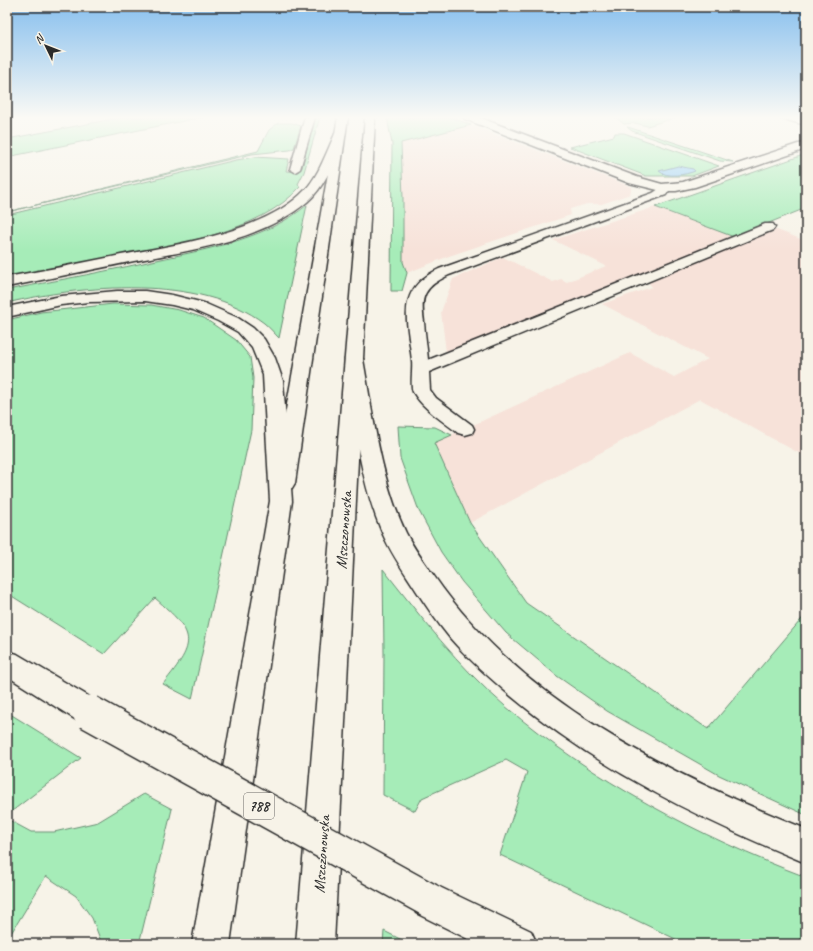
<svg xmlns="http://www.w3.org/2000/svg" width="813" height="951" viewBox="0 0 813 951" font-family="Caveat,sans-serif">
	<style>
		.built { fill: #f7e2d9 }
		.green { fill: #a6ecb8; stroke: #688c72 }
		.water { fill: #97d0f7; stroke: #6c8ea5 }
		.lines { fill: none; stroke-linecap: round; stroke-linejoin: round }
		.lane-casing { stroke: #2b2b2b; stroke-width: 3 }
		.secondary-casing { stroke: #2b2b2b; stroke-width: 3 }
		.primary-casing { stroke: #2b2b2b; stroke-width: 3 }
		.highway-casing { stroke: #2b2b2b; stroke-width: 3 }
		.lane { fill: #f7f3e8; fill-rule: evenodd }
		.secondary { fill: #f7f3e8; fill-rule: evenodd }
		.primary { fill: #f7f3e8; fill-rule: evenodd }
		.highway { fill: #f7f3e8; fill-rule: evenodd }
		.primary-bridge-casing { stroke: #2b2b2b; stroke-width: 36; stroke-linecap: butt }
		.primary-bridge { stroke: #f7f3e8; stroke-width: 33 }
		.labels { text-anchor: middle; stroke-width: 3; stroke-linejoin: round; paint-order: stroke }
		.shield { fill: #f7f3e8; stroke: #686764; stroke-width: 1 }
		.shield-label { font-size: 15px; font-weight: bold; fill: #2b2b2b }
		.street-label { font-size: 16px; fill: #2b2b2b; stroke: #f7f3e8 }
	</style>
	<rect width="100%" height="100%" fill="#f7f3e8"/>
	<filter id="ink" filterUnits="userSpaceOnUse"><feTurbulence type="fractalNoise" baseFrequency=".025" numOctaves="2"/><feDisplacementMap in="SourceGraphic" scale="8" xChannelSelector="R" yChannelSelector="G"/><feConvolveMatrix kernelMatrix="1 2 1 2 8 2 1 2 1" color-interpolation-filters="sRGB"/></filter>
	<g filter="url(#ink)">
		<!-- built -->
		<path class="built" d="M 471,125 L 632,187 L 630,194 L 602,204 L 587,204 L 570,209 L 571,215 L 449,256 L 407,273 L 403,262 L 403,198 L 401,143 Z
			M 655,207 L 734,237 L 446,352 L 441,312 L 453,279 L 503,257 L 553,282 L 561,279 L 567,282 L 606,266 L 553,240 Z
			M 777,230 L 806,241 L 806,457 L 700,399 L 470,523 L 434,443 L 630,353 L 674,377 L 708,359 L 602,304 L 652,287 L 647,281 L 769,231 Z"/>
		<!-- green -->
		<path class="green" d="M 124,117 L 203,117 L 7,157 L 7,139 Z
			M 315,117 L 320,117 L 304,172 L 298,184 L 300,187 C 260,233 173,245 115,256 C 79,263 43,270 7,277 L 7,215 L 236,160 L 255,157 L 289,159 L 286,171 L 298,172 L 302,168 Z
			M 387,117 L 450,117 L 471,125 L 401,143 L 403,198 L 403,262 L 407,273 L 402,291 L 391,291 L 392,144 Z
			M 618,117 L 678,117 L 647,126 L 635,123 L 624,124 L 616,118 Z
			M 278,123 L 292,123 L 301,126 L 294,148 L 290,150 L 252,154 L 7,212 L 258,151 L 269,130 Z
			M 627,127 L 628,127 L 733,162 L 720,161 L 632,131 Z
			M 615,133 L 624,133 L 719,166 L 692,176 L 646,176 L 570,147 L 614,136 Z
			M 806,154 L 806,208 L 734,237 L 655,207 Z
			M 307,205 L 279,338 C 274,333 269,327 264,323 C 200,274 81,285 7,303 L 7,290 C 60,280 113,270 166,258 C 213,248 269,237 307,205 Z
			M 113,304 L 151,305 L 179,310 L 204,318 L 236,340 L 250,357 L 253,378 L 251,430 L 192,699 L 163,684 C 198,641 196,634 155,598 L 104,654 L 7,593 L 7,320 L 41,312 Z
			M 398,426 L 435,427 L 452,435 L 434,443 L 470,523 L 526,603 L 708,729 L 806,614 L 806,815 L 719,775 L 607,711 L 557,676 L 506,633 L 462,582 L 441,552 L 419,511 L 400,458 Z
			M 383,569 C 421,617 458,666 505,706 C 592,780 700,837 806,877 L 806,944 L 686,944 L 500,855 L 527,772 L 506,760 L 422,798 L 415,811 L 383,795 L 384,653 Z
			M 7,712 L 81,758 L 7,815 Z
			M 144,794 L 172,809 L 139,944 L 102,944 L 92,918 L 76,896 L 46,876 L 7,940 L 7,819 L 31,832 L 54,832 L 98,822 Z
			M 384,931 L 410,944 L 383,944 Z"/>
		<!-- water -->
		<path class="water" d="M 678,166 L 693,169 L 695,171 C 686,175 666,178 659,171 Z"/>
		<g class="lines">
			<!-- lane casing -->
			<g class="lane-casing">
				<path id="lane" d="M 305,117 L 315,117 L 300,169 L 295,172 L 290,169 Z
					M 781,117 L 797,117 L 806,119 L 806,125 L 783,119 Z
					M 665,185 L 671,188 L 666,195 L 449,275 C 424,287 420,296 424,322 C 425,335 427,347 428,360 L 765,224 L 773,224 L 775,227 L 773,230 L 429,372 L 430,390 L 436,398 L 472,425 L 474,429 L 472,433 L 465,435 L 458,433 C 443,421 423,409 413,392 C 410,385 413,370 412,361 C 408,321 394,290 439,269 L 653,193 Z"/>
			</g>
			<!-- secondary casing -->
			<g class="secondary-casing">
				<path id="secondary" d="M 338,117 L 348,117 L 295,483 L 292,488 L 284,490 L 276,488 L 273,483 Z
					M 365,117 L 375,117 L 334,944 L 296,944 Z
					M 464,117 L 478,117 L 637,177 L 662,184 L 683,182 L 798,144 L 806,143 L 806,149 L 695,187 L 676,191 L 662,191 L 629,183 L 465,119 Z"/>
			</g>
			<!-- primary casing -->
			<g class="primary-casing">
				<path id="primary" d="M 117,291 L 145,291 L 172,295 L 204,303 L 238,318 L 253,328 L 264,339 L 275,358 L 283,381 L 292,501 L 230,944 L 192,944 L 270,501 L 263,375 L 252,348 L 238,332 L 218,321 L 193,310 L 172,305 L 145,301 L 89,302 L 61,305 L 7,317 L 7,307 L 61,296 Z
					M 354,354 L 360,355 L 363,359 C 373,415 381,481 406,533 C 414,549 424,562 434,576 C 521,702 668,774 806,829 L 806,863 C 701,820 598,769 511,696 C 490,678 468,659 450,638 C 436,621 424,603 412,584 C 401,567 389,550 381,530 C 359,477 353,416 345,359 L 348,355 Z
					M 7,651 L 17,654 L 100,703 L 104,712 L 100,721 L 89,725 L 78,721 L 7,676 Z
					M 429,882 L 531,931 L 537,944 L 478,944 L 416,913 L 411,900 L 416,887 Z"/>
			</g>
			<!-- highway casing -->
			<g class="highway-casing">
				<path id="highway" d="M 340,131 L 345,134 C 336,157 327,185 307,202 C 260,241 192,250 134,261 C 92,270 50,278 7,287 L 7,277 C 45,270 83,263 121,255 C 175,245 266,232 305,190 C 319,175 326,153 335,134 Z"/>
			</g>
			<!-- lane -->
			<use href="#lane" class="lane"/>
			<!-- secondary -->
			<use href="#secondary" class="secondary"/>
			<!-- primary -->
			<use href="#primary" class="primary"/>
			<!-- highway -->
			<use href="#highway" class="highway"/>
			<!-- primary-bridge casing -->
			<g class="primary-bridge-casing">
				<path id="primary-bridge" d="M 89,712 L 429,900"/>
			</g>
			<!-- primary-bridge -->
			<use href="#primary-bridge" class="primary-bridge"/>
		</g>
	</g>
	<!-- sky -->
	<linearGradient id="sky" x2="0" y2="1"><stop stop-color="#87bfee"/><stop offset="0.47" stop-color="#fbfaf5"/><stop offset="1" stop-color="#fbfaf5" stop-opacity="0"/></linearGradient>
	<rect width="813" height="250" fill="url(#sky)"/>
	<g class="labels">
		<!-- shield labels -->
		<rect class="shield" x="244" y="793" width="30" height="26" rx="3"/>
		<g class="shield-label">
			<text x="259" y="811">788</text>
		</g>
		<!-- street labels -->
		<g class="street-label">
			<text transform="translate(343 530) rotate(-86)" y="6">Mszczonowska</text>
			<text transform="translate(321 854) rotate(-86)" y="6">Mszczonowska</text>
		</g>
	</g>
	<!-- margin -->
	<rect width="813" height="951" fill="none" stroke="#f7f3e8" stroke-width="24"/>
	<rect x="12" y="12" width="789" height="927" fill="none" stroke="#2b2b2b" stroke-width="1.5" filter="url(#ink)"/>
	<!-- north arrow -->
	<g transform="translate(46 46) rotate(313)" stroke="#f7f3e8" stroke-width="3" paint-order="stroke">
	<path d="M0-3L7 15L0 10L-7 15Z" fill="#2b2b2b"/>
	<text y="-6" font-size="11" font-weight="bold" text-anchor="middle" fill="#2b2b2b">N</text>
	</g>
</svg>
